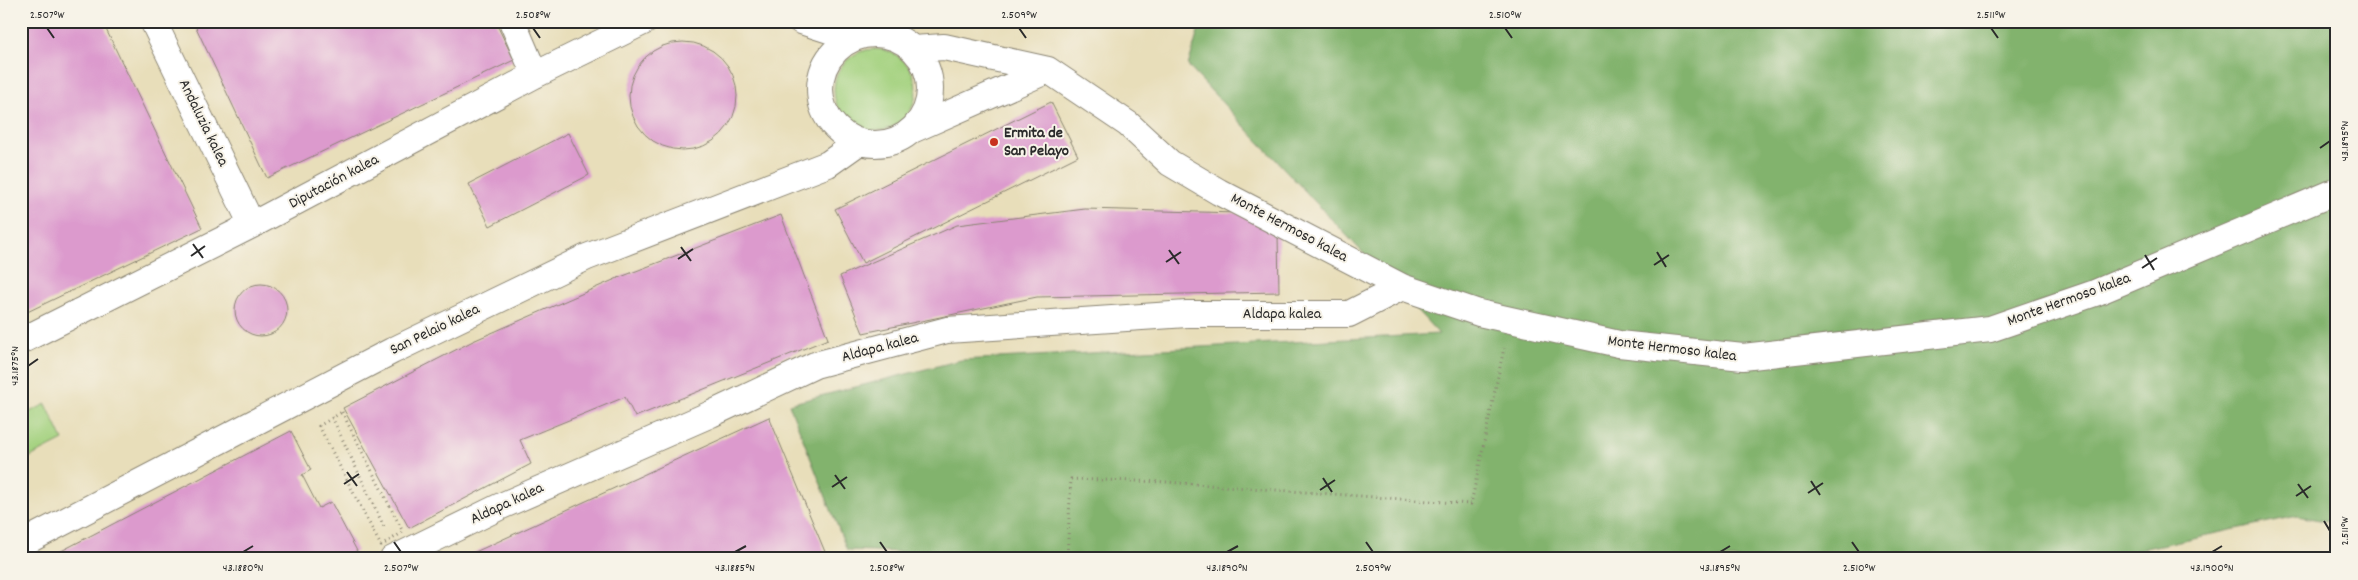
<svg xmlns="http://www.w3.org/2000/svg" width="2358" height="580" font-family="Dekko,sans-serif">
	<rect width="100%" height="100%" fill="#f7f3e8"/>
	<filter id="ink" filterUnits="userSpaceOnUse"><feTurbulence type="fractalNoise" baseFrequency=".02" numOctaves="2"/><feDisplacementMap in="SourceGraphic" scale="10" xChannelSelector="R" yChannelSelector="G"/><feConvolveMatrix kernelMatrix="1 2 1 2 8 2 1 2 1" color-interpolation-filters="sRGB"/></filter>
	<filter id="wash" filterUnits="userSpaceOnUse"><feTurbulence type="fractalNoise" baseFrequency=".0096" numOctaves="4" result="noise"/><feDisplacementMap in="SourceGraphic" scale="20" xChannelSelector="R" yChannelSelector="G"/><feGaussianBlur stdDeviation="1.12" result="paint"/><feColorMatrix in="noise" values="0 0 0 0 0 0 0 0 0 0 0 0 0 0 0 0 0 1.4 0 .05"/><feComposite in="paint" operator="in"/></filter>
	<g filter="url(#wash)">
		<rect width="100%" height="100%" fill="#e8deba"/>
		<path fill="#a3d17e" stroke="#677e54" d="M834 90a41 41 0 1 1 82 0a41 41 0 1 1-82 0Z
			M 46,404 L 63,440 L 28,458 L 21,446 L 21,416 Z"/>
		<path fill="#82b36d" stroke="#566f4c" d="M 1201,21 L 2337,21 L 2337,523 L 2297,516 L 2094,559 L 1087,559 L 847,550 L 789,404 L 961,360 L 1439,334 L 1188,66 Z"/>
		<g id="blocks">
			<path fill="#dc9acd" d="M 21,21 L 102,21 L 202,228 L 21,315 Z
				M 193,21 L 495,21 L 514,60 L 267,178 Z
				M629 96a54 54 0 1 1 108 0a54 54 0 1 1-108 0Z
				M 1051,102 L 1078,156 L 863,263 L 835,209 Z
				M 568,133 L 589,175 L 490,226 L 469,184 Z
				M 1085,209 L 1238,213 L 1278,234 L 1279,292 L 1037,297 L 863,333 L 840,276 L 957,225 Z
				M 781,215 L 828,339 L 635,417 L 625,397 L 520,440 L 531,464 L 409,528 L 343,408 L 473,341 L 618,278 Z
				M235 310a26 26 0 1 1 52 0a26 26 0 1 1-52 0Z
				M 769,417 L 828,559 L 460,559 Z
				M 291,431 L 311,470 L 302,475 L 319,508 L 331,502 L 357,551 L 343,559 L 46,559 Z"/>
		</g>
	</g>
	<g filter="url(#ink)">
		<use href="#blocks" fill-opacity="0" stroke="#8a8472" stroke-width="1"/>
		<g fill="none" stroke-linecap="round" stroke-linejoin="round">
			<g stroke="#8a8472" stroke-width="28">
				<path id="minor" d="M 153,21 L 252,225
					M 512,21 L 535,75
					M 801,21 L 838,33
					M820 89a55 55 0 1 1 110 0a55 55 0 1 1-110 0Z
					M 913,49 L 944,47 L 1048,70 L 1128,124 L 1170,163 L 1219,192 L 1402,287 L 1479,313 L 1619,344 L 1743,357 L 1990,329 L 2095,293 L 2337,191
					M 912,130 L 1048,70
					M 21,341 L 252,225 L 535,75 L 645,21
					M 21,544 L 392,351 L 587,257 L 828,164 L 859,142
					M 393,559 L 499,507 L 711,414 L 815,365 L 947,330 L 1187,314 L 1349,314 L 1402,287"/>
			</g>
			<path stroke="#8a8472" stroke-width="3" stroke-dasharray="1 4" stroke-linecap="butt" d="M 342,412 L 403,532 L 381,546 L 319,426 Z
				M 332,417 L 385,529
				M 1067,559 L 1071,479 L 1166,482 L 1471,504 L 1504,348"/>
			<use href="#minor" stroke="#fff" stroke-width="26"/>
		</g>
	</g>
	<path fill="none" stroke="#2b2b2b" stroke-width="2" d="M 47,28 L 54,38M 533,28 L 540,38M 1019,28 L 1026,38M 1505,28 L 1512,38M 1991,28 L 1998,38M 2320,148 L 2330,141M 193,244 L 203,258M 681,247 L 691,261M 1169,250 L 1179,264M 1657,252 L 1666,267M 2145,255 L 2154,270M 191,256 L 205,246M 678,259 L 693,249M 1166,262 L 1181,252M 1654,265 L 1669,255M 2142,268 L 2157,258M 28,366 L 38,359M 347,472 L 357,486M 835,475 L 845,489M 1323,478 L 1332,492M 1811,481 L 1820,495M 344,484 L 359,474M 2298,484 L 2308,498M 832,487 L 847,477M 1320,490 L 1335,480M 1808,493 L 1823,483M 2296,496 L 2311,486M 2324,521 L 2330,531M 394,542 L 401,552M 880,542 L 887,552M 1366,542 L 1373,552M 1852,542 L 1859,552M 243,552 L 253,546M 735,552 L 746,546M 1227,552 L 1238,546M 1720,552 L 1730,546M 2212,552 L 2222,546"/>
	<circle fill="#c8321e" stroke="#f7f3e8" stroke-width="2" cx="994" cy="142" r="5"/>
	<g text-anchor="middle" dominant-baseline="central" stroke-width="4" stroke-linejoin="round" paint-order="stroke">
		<g font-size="16" fill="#2b2b2b" stroke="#f7f3e8">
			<text transform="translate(203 123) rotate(64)">Andaluzia kalea</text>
			<text transform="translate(334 182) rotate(-28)">Diputación kalea</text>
			<text transform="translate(1289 228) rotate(28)">Monte Hermoso kalea</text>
			<text transform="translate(2069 300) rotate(-20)">Monte Hermoso kalea</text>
			<text x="1282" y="314">Aldapa kalea</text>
			<text transform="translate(435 330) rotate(-26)">San Pelaio kalea</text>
			<text transform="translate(880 348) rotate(-15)">Aldapa kalea</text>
			<text transform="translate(1672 349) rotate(7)">Monte Hermoso kalea</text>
			<text transform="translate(507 504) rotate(-25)">Aldapa kalea</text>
		</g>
		<g font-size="16" font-weight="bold" fill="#2b2b2b" stroke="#f7f3e8" text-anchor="start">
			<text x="1004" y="133">Ermita de<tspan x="1004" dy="18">San Pelayo</tspan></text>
		</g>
	</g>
	<rect width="2358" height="580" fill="none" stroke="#f7f3e8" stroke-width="55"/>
	<rect x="28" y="28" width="2302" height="524" fill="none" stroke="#2b2b2b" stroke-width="2"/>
	<g font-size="12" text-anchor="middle" fill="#2b2b2b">
		<text x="47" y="18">2.507°W</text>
		<text x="533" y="18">2.508°W</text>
		<text x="1019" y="18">2.509°W</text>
		<text x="1505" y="18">2.510°W</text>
		<text x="1991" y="18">2.511°W</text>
		<text transform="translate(2344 141) rotate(-90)" y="4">43.1895°N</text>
		<text transform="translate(14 366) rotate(-90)" y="4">43.1875°N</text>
		<text transform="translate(2344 531) rotate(-90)" y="4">2.511°W</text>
		<text x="243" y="571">43.1880°N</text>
		<text x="401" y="571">2.507°W</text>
		<text x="735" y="571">43.1885°N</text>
		<text x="887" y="571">2.508°W</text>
		<text x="1227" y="571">43.1890°N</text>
		<text x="1373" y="571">2.509°W</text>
		<text x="1720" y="571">43.1895°N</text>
		<text x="1859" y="571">2.510°W</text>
		<text x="2212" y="571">43.1900°N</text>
	</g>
</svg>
